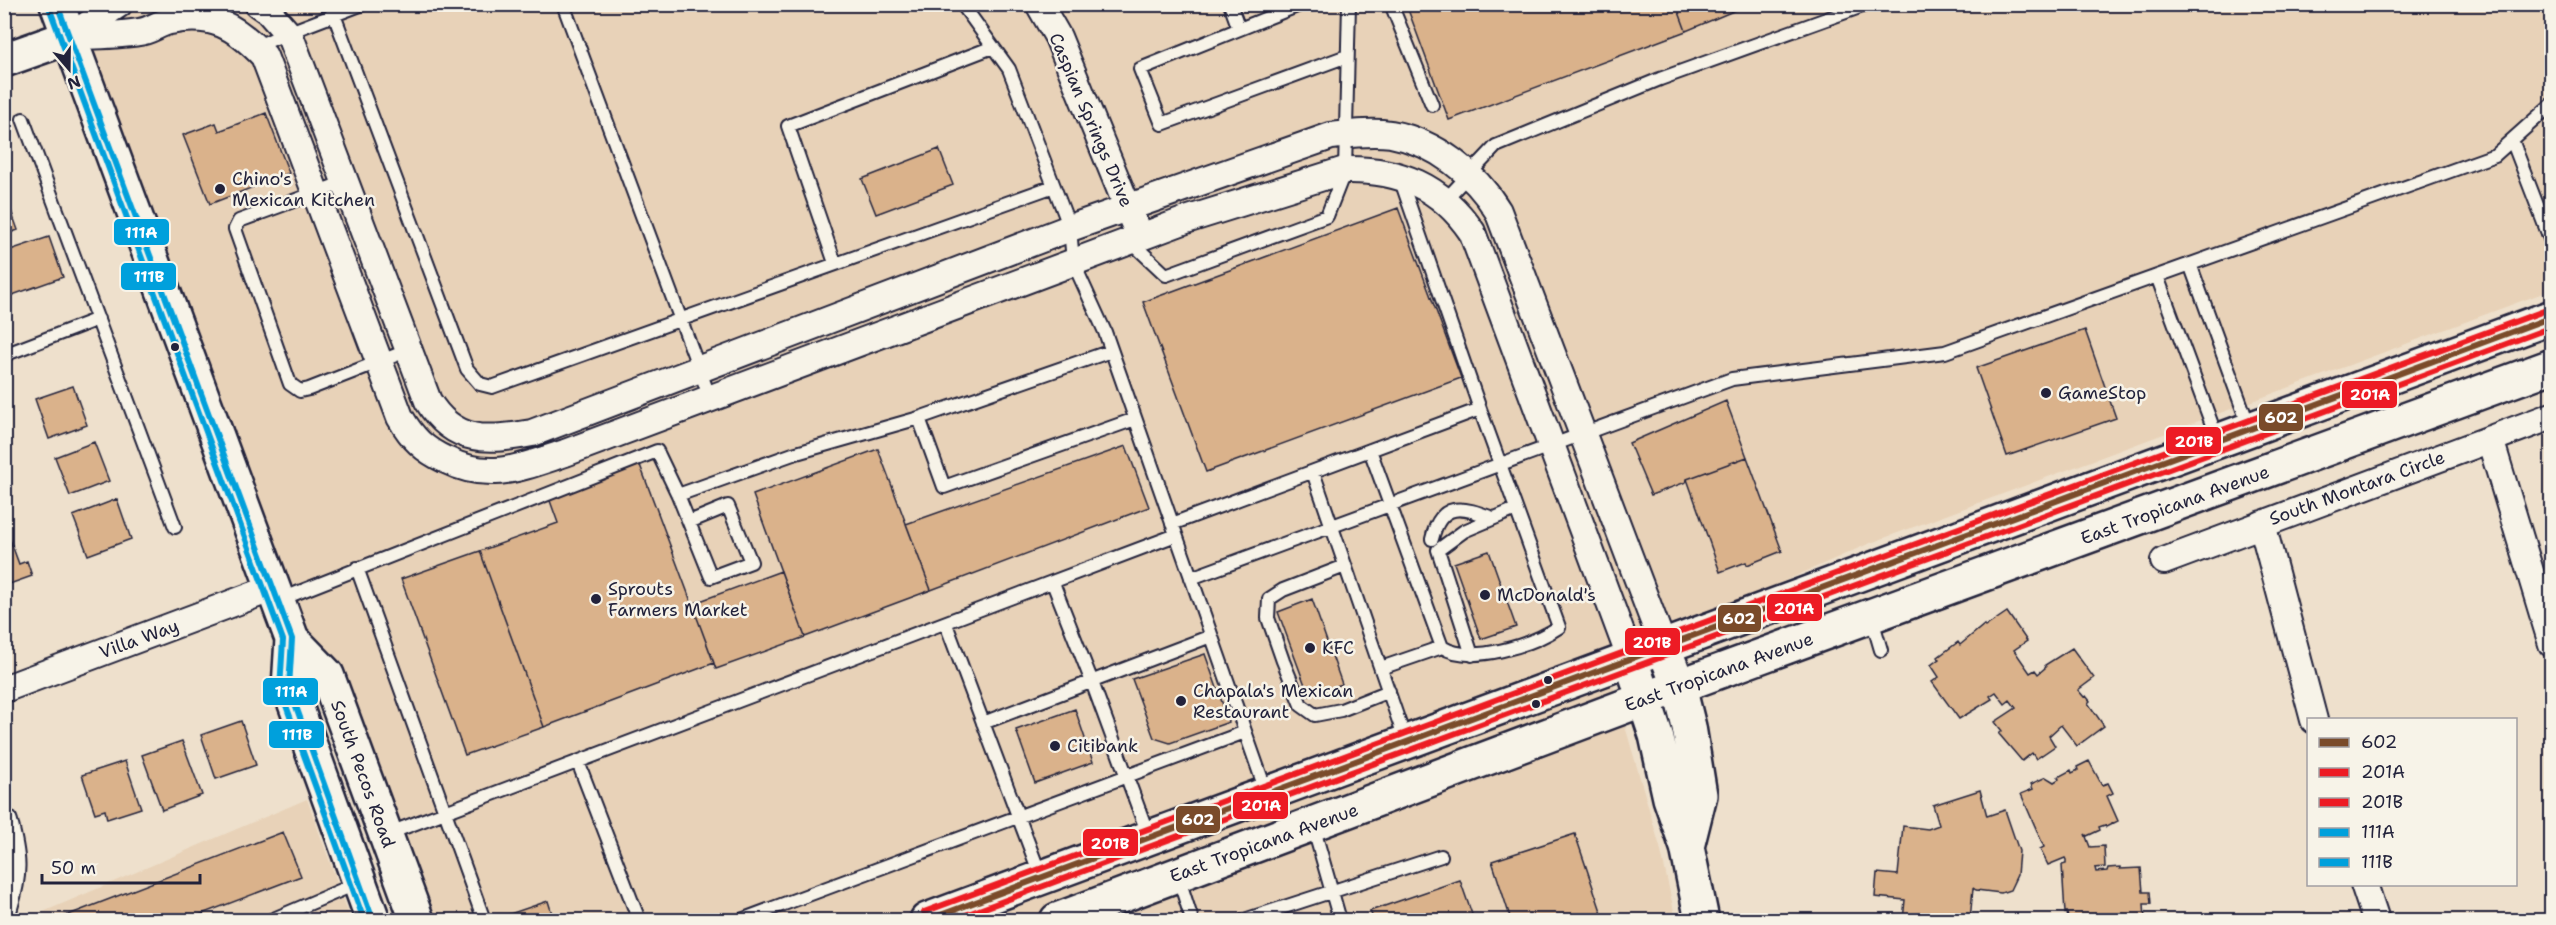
<svg xmlns="http://www.w3.org/2000/svg" width="2556" height="925" font-family="'Shantell Sans',sans-serif">
	<rect width="100%" height="100%" fill="#eee0cc"/>
	<filter id="ink" filterUnits="userSpaceOnUse"><feTurbulence type="fractalNoise" baseFrequency=".0167" numOctaves="2"/><feDisplacementMap in="SourceGraphic" scale="12" xChannelSelector="R" yChannelSelector="G"/><feConvolveMatrix kernelMatrix="1 2 1 2 8 2 1 2 1" color-interpolation-filters="sRGB"/></filter>
	<g filter="url(#ink)">
		<path fill="#e8d2b8" d="M 51,5 L 2551,5 L 2551,290 L 1868,544 L 1647,642 L 1605,657 L 1660,847 L 1676,920 L 417,920 L 386,835 L 292,639 Z
			M 307,799 L 351,920 L 38,920 L 36,915 Z"/>
		<path fill="#dab28b" stroke="#22223b" stroke-width="1.5" d="M 1406,4 L 1676,4 L 1686,31 L 1449,120 Z
			M 1676,4 L 1729,4 L 1731,12 L 1686,31 Z
			M 1729,4 L 1752,4 L 1731,12 Z
			M 266,113 L 289,173 L 210,204 L 183,135 L 216,123 L 219,131 Z
			M 939,149 L 953,185 L 876,214 L 862,179 Z
			M 4,191 L 18,230 L 4,235 Z
			M 1398,208 L 1461,378 L 1206,472 L 1143,302 Z
			M 49,237 L 63,277 L 4,298 L 4,252 Z
			M 2085,330 L 2116,418 L 2007,456 L 1976,368 Z
			M 73,386 L 87,425 L 49,439 L 35,399 Z
			M 1726,401 L 1747,457 L 1687,479 L 1686,482 L 1651,495 L 1629,443 Z
			M 94,442 L 109,481 L 70,496 L 55,457 Z
			M 1126,446 L 1149,507 L 931,590 L 906,524 Z
			M 878,449 L 931,590 L 805,637 L 753,495 Z
			M 1747,457 L 1782,551 L 1747,565 L 1746,562 L 1720,572 L 1687,479 Z
			M 640,465 L 714,663 L 544,727 L 480,551 L 558,523 L 549,498 Z
			M 117,499 L 131,539 L 88,555 L 73,516 Z
			M 9,537 L 19,564 L 27,561 L 32,576 L 4,586 L 4,539 Z
			M 480,551 L 544,727 L 465,755 L 401,579 Z
			M 1489,551 L 1516,627 L 1481,639 L 1454,563 Z
			M 781,571 L 805,637 L 716,669 L 692,604 Z
			M 1312,599 L 1342,684 L 1309,696 L 1278,612 Z
			M 2007,612 L 2027,641 L 2014,650 L 2030,673 L 2035,670 L 2038,674 L 2046,667 L 2045,665 L 2072,648 L 2094,678 L 2078,690 L 2084,697 L 2086,696 L 2090,701 L 2088,703 L 2104,726 L 2077,746 L 2061,725 L 2049,736 L 2055,746 L 2036,759 L 2032,753 L 2022,761 L 1999,734 L 2002,731 L 1995,722 L 2016,708 L 2010,700 L 2005,704 L 1996,692 L 1990,696 L 1992,699 L 1959,719 L 1932,682 L 1939,677 L 1931,665 L 1939,659 L 1938,657 L 1958,642 L 1960,645 L 1984,625 L 1985,627 Z
			M 1205,654 L 1229,722 L 1170,743 L 1154,738 L 1132,679 Z
			M 1075,709 L 1093,762 L 1035,783 L 1016,730 Z
			M 241,721 L 256,765 L 216,779 L 201,735 Z
			M 182,741 L 202,795 L 162,810 L 142,755 Z
			M 125,761 L 141,808 L 107,819 L 105,810 L 95,813 L 82,775 Z
			M 2089,761 L 2102,785 L 2108,783 L 2113,793 L 2107,796 L 2118,821 L 2106,827 L 2105,825 L 2099,827 L 2100,830 L 2087,836 L 2085,834 L 2090,847 L 2104,846 L 2105,867 L 2095,868 L 2096,872 L 2107,871 L 2108,868 L 2120,867 L 2120,869 L 2141,868 L 2143,892 L 2150,892 L 2151,904 L 2144,904 L 2145,920 L 2068,920 L 2067,912 L 2065,913 L 2062,865 L 2066,864 L 2066,860 L 2065,858 L 2048,865 L 2040,849 L 2044,847 L 2021,794 L 2033,789 L 2031,784 L 2046,777 L 2054,782 L 2059,779 L 2058,777 L 2071,770 L 2072,773 L 2078,770 L 2077,767 Z
			M 1980,790 L 1987,816 L 2005,810 L 2019,851 L 2017,875 L 2010,890 L 2001,893 L 1976,890 L 1973,888 L 1970,920 L 1903,920 L 1905,900 L 1875,897 L 1877,873 L 1898,875 L 1903,826 L 1928,829 L 1939,825 L 1933,805 Z
			M 283,832 L 301,876 L 186,920 L 58,919 Z
			M 1575,834 L 1604,920 L 1511,920 L 1492,861 Z
			M 1460,880 L 1474,920 L 1374,920 L 1370,911 Z
			M 548,901 L 554,920 L 502,920 L 501,917 Z"/>
		<g fill="none" stroke-linecap="round" stroke-linejoin="round">
			<g stroke="#22223b" stroke-width="16">
				<path id="lane" d="M 330,4 L 467,369 L 480,384 L 492,387 L 1054,186
					M 563,4 L 710,398
					M 962,4 L 1009,69 L 1070,228 L 1073,262 L 1105,332 L 1267,794
					M 1230,4 L 1239,29
					M 1302,4 L 1140,69 L 1162,124 L 1347,56
					M 1391,4 L 1432,105
					M 255,47 L 287,33 L 363,4
					M 23,119 L 175,527
					M 2512,140 L 2552,244
					M 345,182 L 239,221 L 235,229 L 290,384 L 300,391 L 309,389 L 409,350
					M 1445,200 L 1496,146 L 1660,79 L 1868,4
					M 1130,241 L 1166,275 L 1327,216 L 1345,170 L 1349,4
					M 835,263 L 788,126 L 993,47
					M 2190,264 L 2250,429
					M 2157,276 L 2218,441
					M 1111,351 L 919,418 L 944,487 L 1135,419
					M 4,355 L 98,319
					M 1370,450 L 1442,647 C 1471,665 1532,645 1559,627 L 1480,409 L 1400,178
					M 1313,472 L 1406,742
					M 689,522 L 728,506 L 751,562 L 711,577 L 678,495 L 793,454 L 919,418
					M 1172,524 L 1480,409
					M 1432,539 C 1441,500 1463,507 1493,518
					M 1345,566 L 1283,590 L 1269,599 L 1268,618 L 1283,661 L 1301,705 L 1315,715 L 1341,710 L 1389,691
					M 357,568 L 484,920
					M 1191,578 L 1732,379 L 1945,352 L 2495,155 L 2552,104
					M 1053,583 L 1092,682 L 1149,837
					M 279,600 L 657,451 L 678,495
					M 1871,616 L 1881,650
					M 946,624 L 1041,877
					M 1472,655 L 1438,550 L 1464,531 L 1516,509
					M 1381,668 L 1442,647
					M 983,723 L 1211,636
					M 578,762 L 639,920
					M 1313,826 L 1340,920
					M 387,834 L 1176,535
					M 1178,876 L 1192,920
					M 271,920 L 358,883
					M 741,920 L 1245,732
					M 1244,920 L 1441,856"/>
			</g>
			<g stroke="#22223b" stroke-width="30">
				<path id="street" d="M 258,4 L 268,11 L 290,36 L 428,401 C 454,444 488,441 532,433 L 1070,228 L 1331,136 C 1350,134 1371,131 1391,134 C 1435,142 1475,173 1498,211 L 1664,648
					M 1039,4 L 1058,37 L 1134,223
					M 72,35 L 119,4
					M 69,37 C 92,35 116,36 139,32 C 150,31 159,23 170,21 C 212,12 235,26 264,56 L 400,417 C 412,438 424,450 446,460 C 490,482 522,467 565,453 L 1186,220 L 1345,170 C 1399,169 1441,186 1472,232 L 1631,660
					M 2490,439 L 2552,644
					M 2262,524 L 2314,720
					M 2164,561 L 2552,416
					M 4,689 L 273,588
					M 4,822 C 13,857 15,872 4,907
					M 2364,884 L 2376,920"/>
			</g>
			<g stroke="#22223b" stroke-width="38">
				<path id="secondary" d="M 4,60 L 69,37
					M 1664,648 L 1679,687 L 1689,727 L 1700,795 L 1687,847
					M 1631,660 L 1656,735 L 1670,798 L 1687,847 L 1702,920"/>
			</g>
			<g stroke="#22223b" stroke-width="38">
				<path id="primary" d="M 57,4 L 292,639 L 289,687 L 373,920
					M 292,639 L 327,675 L 417,920
					M 927,920 L 2552,317
					M 1057,920 L 1644,699 L 2552,366"/>
			</g>
			<use href="#lane" stroke="#f7f3e8" stroke-width="12"/>
			<use href="#street" stroke="#f7f3e8" stroke-width="26"/>
			<use href="#secondary" stroke="#f7f3e8" stroke-width="33"/>
			<use href="#primary" stroke="#f7f3e8" stroke-width="33"/>
			<g stroke="#f7f3e8" stroke-width="10">
				<path id="bus-1" d="M 927,920 L 2552,317"/>
			</g>
			<g stroke="#f7f3e8" stroke-width="10">
				<path id="bus-2" d="M 952,920 L 2552,327"/>
			</g>
			<g stroke="#f7f3e8" stroke-width="10">
				<path id="bus-3" d="M 924,912 L 2549,309"/>
			</g>
			<g stroke="#f7f3e8" stroke-width="10">
				<path id="bus-4" d="M 57,4 L 292,639 L 289,687 L 373,920"/>
			</g>
			<g stroke="#f7f3e8" stroke-width="10">
				<path id="bus-5" d="M 49,7 L 283,640 L 280,689 L 364,920"/>
			</g>
			<use href="#bus-1" stroke="#7a4b2a" stroke-width="6"/>
			<use href="#bus-2" stroke="#ed1b24" stroke-width="6"/>
			<use href="#bus-3" stroke="#ed1b24" stroke-width="6"/>
			<use href="#bus-4" stroke="#00a0dc" stroke-width="6"/>
			<use href="#bus-5" stroke="#00a0dc" stroke-width="6"/>
		</g>
	</g>
	<g fill="#22223b" stroke="#f7f3e8" stroke-width="2">
		<circle cx="220" cy="189" r="6"/>
		<circle cx="175" cy="347" r="5"/>
		<circle cx="2046" cy="393" r="6"/>
		<circle cx="1485" cy="595" r="6"/>
		<circle cx="596" cy="599" r="6"/>
		<circle cx="1310" cy="648" r="6"/>
		<circle cx="1548" cy="680" r="5"/>
		<circle cx="1181" cy="701" r="6"/>
		<circle cx="1536" cy="704" r="5"/>
		<circle cx="1055" cy="746" r="6"/>
	</g>
	<g text-anchor="middle" dominant-baseline="central" stroke-width="5" stroke-linejoin="round" paint-order="stroke">
		<g font-size="18" fill="#22223b" stroke="#f7f3e8">
			<text transform="translate(1091 120) rotate(67)">Caspian Springs Drive</text>
			<text transform="translate(2357 488) rotate(-20)">South Montara Circle</text>
			<text transform="translate(2175 505) rotate(-20)">East Tropicana Avenue</text>
			<text transform="translate(139 639) rotate(-20)">Villa Way</text>
			<text transform="translate(1719 672) rotate(-20)">East Tropicana Avenue</text>
			<text transform="translate(363 774) rotate(70)">South Pecos Road</text>
			<text transform="translate(1264 843) rotate(-20)">East Tropicana Avenue</text>
		</g>
		<g font-size="18" fill="#22223b" stroke="#f7f3e8" text-anchor="start">
			<text x="232" y="179">Chino's<tspan x="232" dy="21">Mexican Kitchen</tspan></text>
			<text x="2058" y="393">GameStop</text>
			<text x="608" y="589">Sprouts<tspan x="608" dy="21">Farmers Market</tspan></text>
			<text x="1497" y="595">McDonald's</text>
			<text x="1322" y="648">KFC</text>
			<text x="1193" y="691">Chapala's Mexican<tspan x="1193" dy="21">Restaurant</tspan></text>
			<text x="1067" y="746">Citibank</text>
		</g>
	</g>
	<g stroke="#f7f3e8" stroke-width="2">
		<rect x="113" y="218" width="57" height="28" rx="6" fill="#00a0dc"/>
		<rect x="120" y="262" width="57" height="29" rx="6" fill="#00a0dc"/>
		<rect x="2341" y="380" width="57" height="29" rx="6" fill="#ed1b24"/>
		<rect x="2258" y="403" width="46" height="29" rx="6" fill="#7a4b2a"/>
		<rect x="2165" y="426" width="57" height="29" rx="6" fill="#ed1b24"/>
		<rect x="1766" y="593" width="57" height="29" rx="6" fill="#ed1b24"/>
		<rect x="1717" y="604" width="45" height="29" rx="6" fill="#7a4b2a"/>
		<rect x="1624" y="627" width="57" height="29" rx="6" fill="#ed1b24"/>
		<rect x="262" y="677" width="57" height="29" rx="6" fill="#00a0dc"/>
		<rect x="268" y="720" width="57" height="29" rx="6" fill="#00a0dc"/>
		<rect x="1232" y="791" width="57" height="29" rx="6" fill="#ed1b24"/>
		<rect x="1175" y="805" width="46" height="29" rx="6" fill="#7a4b2a"/>
		<rect x="1082" y="828" width="57" height="29" rx="6" fill="#ed1b24"/>
	</g>
	<g font-size="16" text-anchor="middle" font-weight="bold" fill="#fff">
		<text x="141" y="238">111A</text>
		<text x="149" y="282">111B</text>
		<text x="2370" y="400">201A</text>
		<text x="2281" y="423">602</text>
		<text x="2194" y="447">201B</text>
		<text x="1794" y="614">201A</text>
		<text x="1739" y="624">602</text>
		<text x="1652" y="648">201B</text>
		<text x="291" y="697">111A</text>
		<text x="297" y="740">111B</text>
		<text x="1261" y="811">201A</text>
		<text x="1198" y="825">602</text>
		<text x="1110" y="849">201B</text>
	</g>
	<rect width="2556" height="925" fill="none" stroke="#f7f3e8" stroke-width="24"/>
	<rect x="12" y="12" width="2532" height="901" fill="none" stroke="#22223b" stroke-width="2" filter="url(#ink)"/>
	<rect x="2307" y="718" width="210" height="168" fill="#f7f3e8" stroke="#a29fa3" stroke-width="1.5"/>
	<rect x="2319" y="738" width="30" height="9" fill="#7a4b2a" stroke="#a29fa3" stroke-width="1.5"/>
	<text x="2361" y="748" font-size="18" fill="#22223b">602</text>
	<rect x="2319" y="768" width="30" height="9" fill="#ed1b24" stroke="#a29fa3" stroke-width="1.5"/>
	<text x="2361" y="778" font-size="18" fill="#22223b">201A</text>
	<rect x="2319" y="798" width="30" height="9" fill="#ed1b24" stroke="#a29fa3" stroke-width="1.5"/>
	<text x="2361" y="808" font-size="18" fill="#22223b">201B</text>
	<rect x="2319" y="828" width="30" height="9" fill="#00a0dc" stroke="#a29fa3" stroke-width="1.5"/>
	<text x="2361" y="838" font-size="18" fill="#22223b">111A</text>
	<rect x="2319" y="858" width="30" height="9" fill="#00a0dc" stroke="#a29fa3" stroke-width="1.5"/>
	<text x="2361" y="868" font-size="18" fill="#22223b">111B</text>
	<g transform="translate(69 69) rotate(160)" stroke="#f7f3e8" stroke-width="4.5" paint-order="stroke">
	<path d="M0-4.5L10 22L0 15L-10 22Z" fill="#22223b"/>
	<text y="-9" font-size="16" font-weight="bold" text-anchor="middle" fill="#22223b">N</text>
	</g>
	<path d="M42 874v9h158v-9" fill="none" stroke="#22223b" stroke-width="3"/>
	<text x="51" y="874" font-size="18" fill="#22223b" stroke="#f7f3e8" stroke-width="4.5" paint-order="stroke">50 m</text>
</svg>
